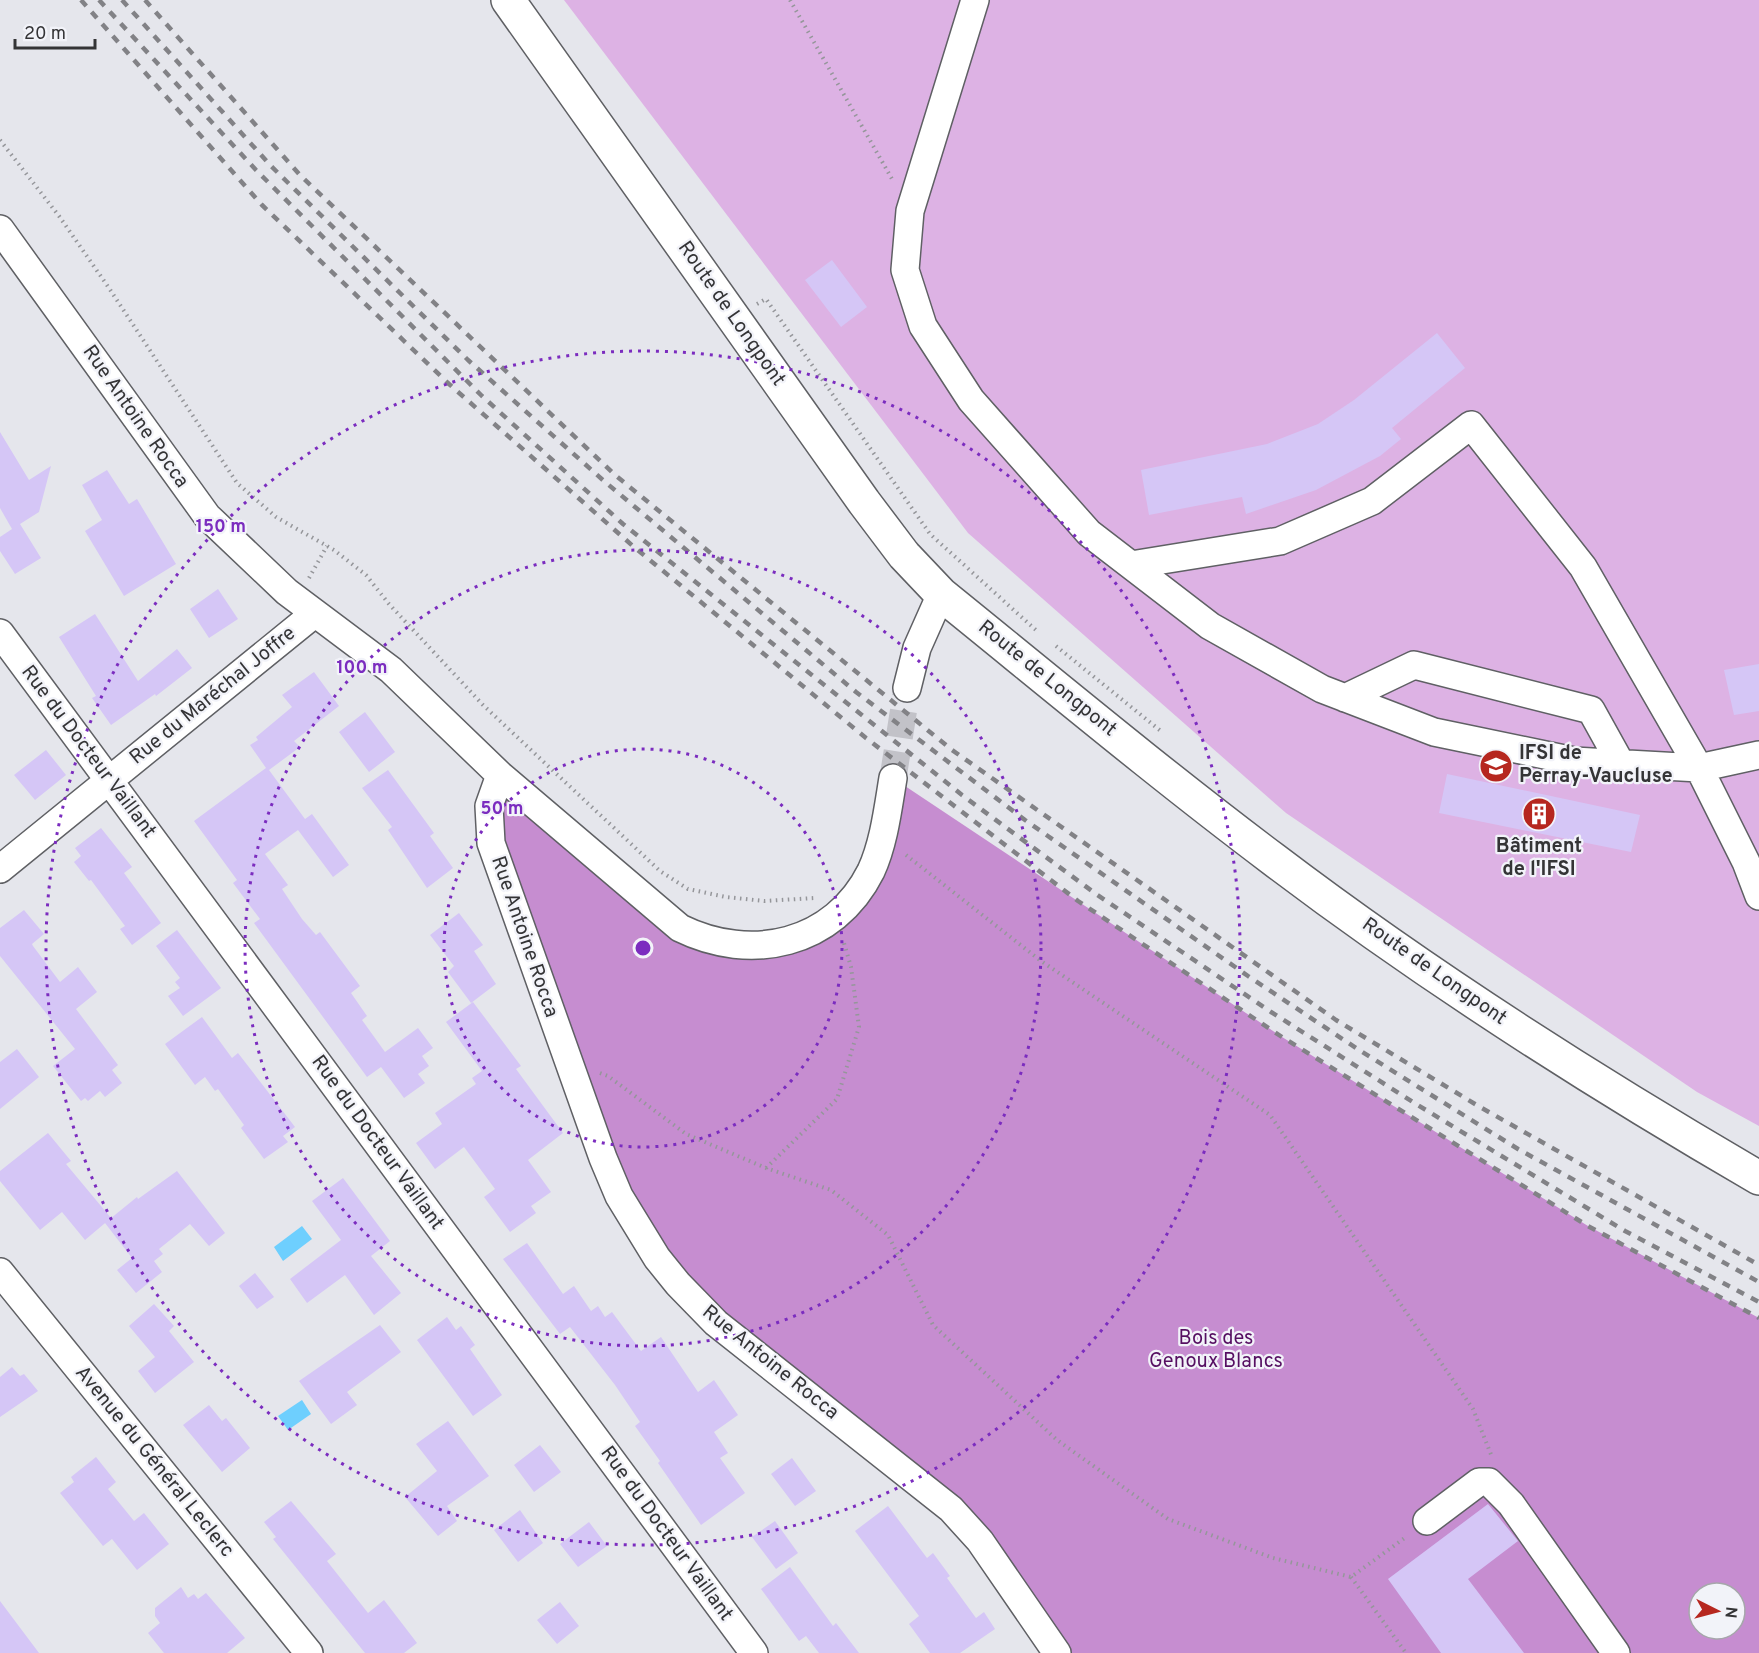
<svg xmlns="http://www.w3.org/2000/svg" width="1759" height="1653" font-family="Overpass,sans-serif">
	<rect width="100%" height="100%" fill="#e5e6ec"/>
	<path fill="#ddb2e4" d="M 564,0 L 1759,0 L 1759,1126 L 1697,1092 L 1286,813 L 968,533 Z"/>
	<path fill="#c68dd0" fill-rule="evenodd" d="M 500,775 L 657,911 L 749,946 L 848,905 L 893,778 L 1282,1037 L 1588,1226 L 1759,1318 L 1759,1653 L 1057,1653 L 980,1541 L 657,1258 L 491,843 ZM 1699,1593 L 1735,1593 L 1735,1629 L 1699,1629 Z"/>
	<path fill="#6ecffe" d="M 302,1226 L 312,1239 L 283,1261 L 274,1247 Z
		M 302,1400 L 311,1414 L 288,1430 L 278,1416 Z"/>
	<path fill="#d5c6f6" d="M 832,260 L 867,307 L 841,327 L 805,280 Z
		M 1437,333 L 1465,368 L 1392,428 L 1401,439 L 1380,456 L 1316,490 L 1246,514 L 1242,497 L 1149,515 L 1141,470 L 1267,444 L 1318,424 L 1354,400 Z
		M 0,432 L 29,480 L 51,466 L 39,512 L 20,524 L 41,558 L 15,574 L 0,551 L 0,537 L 12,529 L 0,508 Z
		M 107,470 L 129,504 L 137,499 L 176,564 L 124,596 L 85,531 L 102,520 L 82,485 Z
		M 218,589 L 238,619 L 209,638 L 190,609 Z
		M 95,614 L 138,681 L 177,649 L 192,668 L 156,696 L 155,694 L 111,725 L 92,698 L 96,696 L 59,637 Z
		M 1759,664 L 1759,711 L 1734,715 L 1724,670 Z
		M 314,672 L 339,706 L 294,741 L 300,747 L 269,770 L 305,819 L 312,814 L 349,865 L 333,877 L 298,830 L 265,854 L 288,885 L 282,889 L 302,919 L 316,935 L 320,932 L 360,986 L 351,993 L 367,1016 L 362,1020 L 385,1052 L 418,1028 L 433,1048 L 422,1056 L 429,1066 L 418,1074 L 425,1083 L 404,1098 L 381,1067 L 367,1077 L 254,923 L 260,919 L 233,883 L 237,880 L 194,821 L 266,768 L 250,745 L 258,740 L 256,737 L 292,707 L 282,695 Z
		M 365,712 L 395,752 L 369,772 L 339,732 Z
		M 46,750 L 66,775 L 35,800 L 14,775 Z
		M 388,770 L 434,833 L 430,836 L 453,868 L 427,888 L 388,830 L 392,827 L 362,788 Z
		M 1447,774 L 1640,815 L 1631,852 L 1439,813 Z
		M 101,828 L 132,867 L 124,873 L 161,923 L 132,945 L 120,929 L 125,926 L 91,880 L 89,881 L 74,862 L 81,856 L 75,848 Z
		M 24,910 L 44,934 L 32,944 L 33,946 L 60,982 L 78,967 L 97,992 L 76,1009 L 118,1065 L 112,1070 L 122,1083 L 105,1097 L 100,1091 L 88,1101 L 85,1098 L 81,1101 L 53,1066 L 75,1049 L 0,956 L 0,928 Z
		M 459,913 L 483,945 L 474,951 L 496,984 L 471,1003 L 448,972 L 454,966 L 430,935 Z
		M 177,930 L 221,988 L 183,1016 L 168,996 L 180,988 L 175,982 L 180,978 L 156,946 Z
		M 473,1002 L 521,1066 L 516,1069 L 563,1133 L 528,1160 L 551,1192 L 531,1206 L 536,1213 L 510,1232 L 484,1197 L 495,1189 L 464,1147 L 435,1169 L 416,1143 L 442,1124 L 435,1113 L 476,1084 L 472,1078 L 482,1071 L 446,1022 Z
		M 202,1017 L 232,1058 L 238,1053 L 295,1127 L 283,1136 L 288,1142 L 264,1159 L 241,1128 L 244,1125 L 218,1089 L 215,1091 L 205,1077 L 195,1085 L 165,1044 Z
		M 17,1049 L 39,1077 L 0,1109 L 0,1062 Z
		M 48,1133 L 71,1161 L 66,1164 L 111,1218 L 85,1240 L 62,1212 L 40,1230 L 0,1181 L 0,1171 Z
		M 177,1171 L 225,1233 L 209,1246 L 190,1224 L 159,1249 L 163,1254 L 154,1261 L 162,1272 L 136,1293 L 117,1270 L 132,1258 L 105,1223 L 137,1197 L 138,1199 Z
		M 343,1178 L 390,1241 L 371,1256 L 401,1293 L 374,1315 L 345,1275 L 307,1303 L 290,1279 L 341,1240 L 312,1201 Z
		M 527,1243 L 563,1294 L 574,1286 L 591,1311 L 598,1306 L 605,1317 L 612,1312 L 641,1351 L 661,1337 L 698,1392 L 714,1380 L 738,1415 L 714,1432 L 728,1453 L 720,1458 L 745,1493 L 701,1525 L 658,1463 L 660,1461 L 635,1426 L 640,1422 L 615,1385 L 570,1327 L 560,1334 L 503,1259 Z
		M 255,1273 L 274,1297 L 257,1309 L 239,1286 Z
		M 154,1304 L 174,1326 L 169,1331 L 194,1362 L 155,1393 L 138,1371 L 155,1357 L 129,1326 Z
		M 447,1317 L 456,1330 L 461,1326 L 475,1345 L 470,1349 L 502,1395 L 473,1416 L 417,1340 Z
		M 380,1325 L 401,1352 L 347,1392 L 357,1405 L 331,1424 L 299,1381 Z
		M 12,1367 L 20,1376 L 24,1374 L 38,1391 L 0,1417 L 0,1377 Z
		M 209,1405 L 222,1421 L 226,1418 L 250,1448 L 222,1472 L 183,1425 Z
		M 448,1421 L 489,1476 L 447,1506 L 457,1521 L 438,1536 L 405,1497 L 437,1471 L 416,1444 Z
		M 540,1445 L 561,1472 L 534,1492 L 514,1465 Z
		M 96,1457 L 116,1482 L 108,1489 L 134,1521 L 144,1513 L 169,1544 L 137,1570 L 112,1539 L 103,1546 L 60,1493 L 74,1482 L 71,1477 Z
		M 792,1458 L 816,1491 L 795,1506 L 771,1474 Z
		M 291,1501 L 336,1554 L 327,1561 L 368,1613 L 384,1600 L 417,1643 L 404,1653 L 365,1653 L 273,1539 L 276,1537 L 264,1522 Z
		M 1488,1504 L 1518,1541 L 1468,1579 L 1524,1653 L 1441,1653 L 1388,1579 Z
		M 888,1506 L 927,1558 L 933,1553 L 950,1576 L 947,1578 L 976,1618 L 984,1612 L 995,1629 L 960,1653 L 930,1653 L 909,1624 L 919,1616 L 855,1531 Z
		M 520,1510 L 543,1543 L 518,1562 L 494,1530 Z
		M 775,1521 L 798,1553 L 776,1569 L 752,1537 Z
		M 589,1522 L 607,1546 L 578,1567 L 560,1544 Z
		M 790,1567 L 833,1626 L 836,1623 L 859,1653 L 819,1653 L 806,1636 L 799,1641 L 761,1589 Z
		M 181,1587 L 188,1598 L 194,1594 L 198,1599 L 206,1593 L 245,1638 L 227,1653 L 164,1653 L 148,1633 L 160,1623 L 155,1616 L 155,1608 Z
		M 0,1601 L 39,1653 L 0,1653 Z
		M 560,1602 L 579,1626 L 557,1644 L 537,1620 Z"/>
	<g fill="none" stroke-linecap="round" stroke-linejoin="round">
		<path stroke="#c2c2c8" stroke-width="27" stroke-dasharray="27 14" stroke-linecap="butt" d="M 893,778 L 907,688"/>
		<g stroke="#5f6064" stroke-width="30">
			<path id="minor" d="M 975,0 L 910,211 L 905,270 L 923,326 L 971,400 L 1089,533 L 1210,626 L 1322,689 L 1434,732 L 1574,761 L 1699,768 L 1759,755
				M 0,229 L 207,516 L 287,592 L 391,670 L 500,775 L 680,928 C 751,963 834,945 871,871 C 884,843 888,808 893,778
				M 1131,565 L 1280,541 L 1372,501 L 1471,425 L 1583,567 L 1699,768 L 1746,862 L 1759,896
				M 0,633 L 754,1653
				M 907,688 L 917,648 L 941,594
				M 1345,698 L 1414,665 L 1591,710 L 1621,764
				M 500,775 L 489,806 L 491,843 L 603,1158 L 619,1196 L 657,1258 L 678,1284 L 716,1323 L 951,1509 L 980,1541 L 1057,1653
				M 0,869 L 314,614
				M 0,1272 L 309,1653
				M 1427,1521 L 1479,1482 L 1489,1482 L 1511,1504 L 1616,1653"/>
		</g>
		<g stroke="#5f6064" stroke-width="36">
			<path id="major" d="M 508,0 L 864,502 L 904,555 L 941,594 C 1051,683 1160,774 1273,859 C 1427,976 1592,1081 1759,1178"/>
		</g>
		<path stroke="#95969a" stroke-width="4" stroke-dasharray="1.5 4.5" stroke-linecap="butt" d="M 790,0 L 892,179
			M 0,140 L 59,216 L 109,288 L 237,483 L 276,517 L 334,550 L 366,575 L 389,604 L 483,705 L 660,871 L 688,889 L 726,897 L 764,901 L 815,898
			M 757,304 L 766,299 L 930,534 L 1038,632
			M 309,578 L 327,546
			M 1056,646 L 1162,732
			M 906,855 L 1041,961 L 1270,1115 L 1473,1409 L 1492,1457
			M 600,1073 L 608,1076 L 686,1134 L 766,1168 L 831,1190 L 888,1235 L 933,1325 L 1057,1440 L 1168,1519 L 1273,1558 L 1351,1577 L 1406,1537
			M 766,1168 L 837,1099 L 859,1027 L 851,967 L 844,943
			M 1351,1577 L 1406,1653"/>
		<use href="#minor" stroke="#fff" stroke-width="27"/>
		<use href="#major" stroke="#fff" stroke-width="33"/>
		<path stroke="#828286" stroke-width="4.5" stroke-dasharray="8 8" stroke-linecap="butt" d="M 81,0 L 262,205 L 449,384 L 634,547 L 866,738 L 1078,901 L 1282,1037 L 1588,1226 L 1759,1318
			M 99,0 L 256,170 L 482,396 L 623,524 L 962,795 L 1096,894 L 1271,1012 L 1416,1104 L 1625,1231 L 1759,1302
			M 122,0 L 271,166 L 468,360 L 604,481 L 856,692 L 1025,820 L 1248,976 L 1359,1050 L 1518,1149 L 1759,1282
			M 145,0 L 300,175 L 615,475 L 952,750 L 1336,1020 L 1480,1107 L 1759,1265"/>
	</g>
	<g fill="none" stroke="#7b2cbf" stroke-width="3" stroke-dasharray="3 6">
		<circle cx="643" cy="948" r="199"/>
		<circle cx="643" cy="948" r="398"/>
		<circle cx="643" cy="948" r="597"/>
	</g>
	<defs>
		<g id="university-disc" transform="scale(1.725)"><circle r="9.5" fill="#b6271f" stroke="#f2f3f9"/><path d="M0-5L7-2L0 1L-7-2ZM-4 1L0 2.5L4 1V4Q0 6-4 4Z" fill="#fff"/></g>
		<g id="building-disc" transform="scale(1.725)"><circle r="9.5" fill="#b6271f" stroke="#f2f3f9"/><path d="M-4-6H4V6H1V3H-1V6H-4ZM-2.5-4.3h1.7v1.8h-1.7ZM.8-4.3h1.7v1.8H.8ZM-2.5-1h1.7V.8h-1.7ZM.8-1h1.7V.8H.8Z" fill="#fff"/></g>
	</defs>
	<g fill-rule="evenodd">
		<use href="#university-disc" x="1496" y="766"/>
		<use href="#building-disc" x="1539" y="814"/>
	</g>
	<g text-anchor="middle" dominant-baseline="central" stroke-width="4.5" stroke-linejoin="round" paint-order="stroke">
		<g font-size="20" fill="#343436" stroke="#f2f3f9">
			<text transform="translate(731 314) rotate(55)">Route de Longpont</text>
			<text transform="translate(135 417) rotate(55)">Rue Antoine Rocca</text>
			<text transform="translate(1047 679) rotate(39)">Route de Longpont</text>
			<text transform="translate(213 696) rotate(-39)">Rue du Maréchal Joffre</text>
			<text transform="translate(88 752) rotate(53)">Rue du Docteur Vaillant</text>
			<text transform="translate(524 937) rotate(71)">Rue Antoine Rocca</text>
			<text transform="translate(1434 972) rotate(35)">Route de Longpont</text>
			<text transform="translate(377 1143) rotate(54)">Rue du Docteur Vaillant</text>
			<text transform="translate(770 1363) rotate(39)">Rue Antoine Rocca</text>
			<text transform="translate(154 1462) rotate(51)">Avenue du Général Leclerc</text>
			<text transform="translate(666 1534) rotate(54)">Rue du Docteur Vaillant</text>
		</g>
		<g font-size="20" font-weight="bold" fill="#343436" stroke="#f2f3f9" text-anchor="start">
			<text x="1519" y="754">IFSI de<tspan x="1519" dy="23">Perray-Vaucluse</tspan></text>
			<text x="1539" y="847" text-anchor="middle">Bâtiment<tspan x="1539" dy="23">de l'IFSI</tspan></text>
		</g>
		<g font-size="20" fill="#560f62" stroke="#f2f3f9">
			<text x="1216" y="1339">Bois des<tspan x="1216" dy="23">Genoux Blancs</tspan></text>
		</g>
	</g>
	<circle cx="643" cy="948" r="9" fill="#7b2cbf" stroke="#f2f3f9" stroke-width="3"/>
	<g font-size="18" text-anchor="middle" font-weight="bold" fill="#7b2cbf" stroke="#f2f3f9" stroke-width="4.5" stroke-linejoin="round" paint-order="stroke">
		<text x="221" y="532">150 m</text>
		<text x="362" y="673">100 m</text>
		<text x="502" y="814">50 m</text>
	</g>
	<g transform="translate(1717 1611) rotate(96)"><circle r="28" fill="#f2f3f9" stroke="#a6a7ab" stroke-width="1.5"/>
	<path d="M0-4.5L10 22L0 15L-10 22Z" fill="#b6271f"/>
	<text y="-9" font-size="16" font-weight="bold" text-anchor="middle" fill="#343436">N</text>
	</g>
	<path d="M15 39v9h80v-9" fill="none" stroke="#343436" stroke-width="3"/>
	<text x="24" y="39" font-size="18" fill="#343436" stroke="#f2f3f9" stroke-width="4.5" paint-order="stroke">20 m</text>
</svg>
